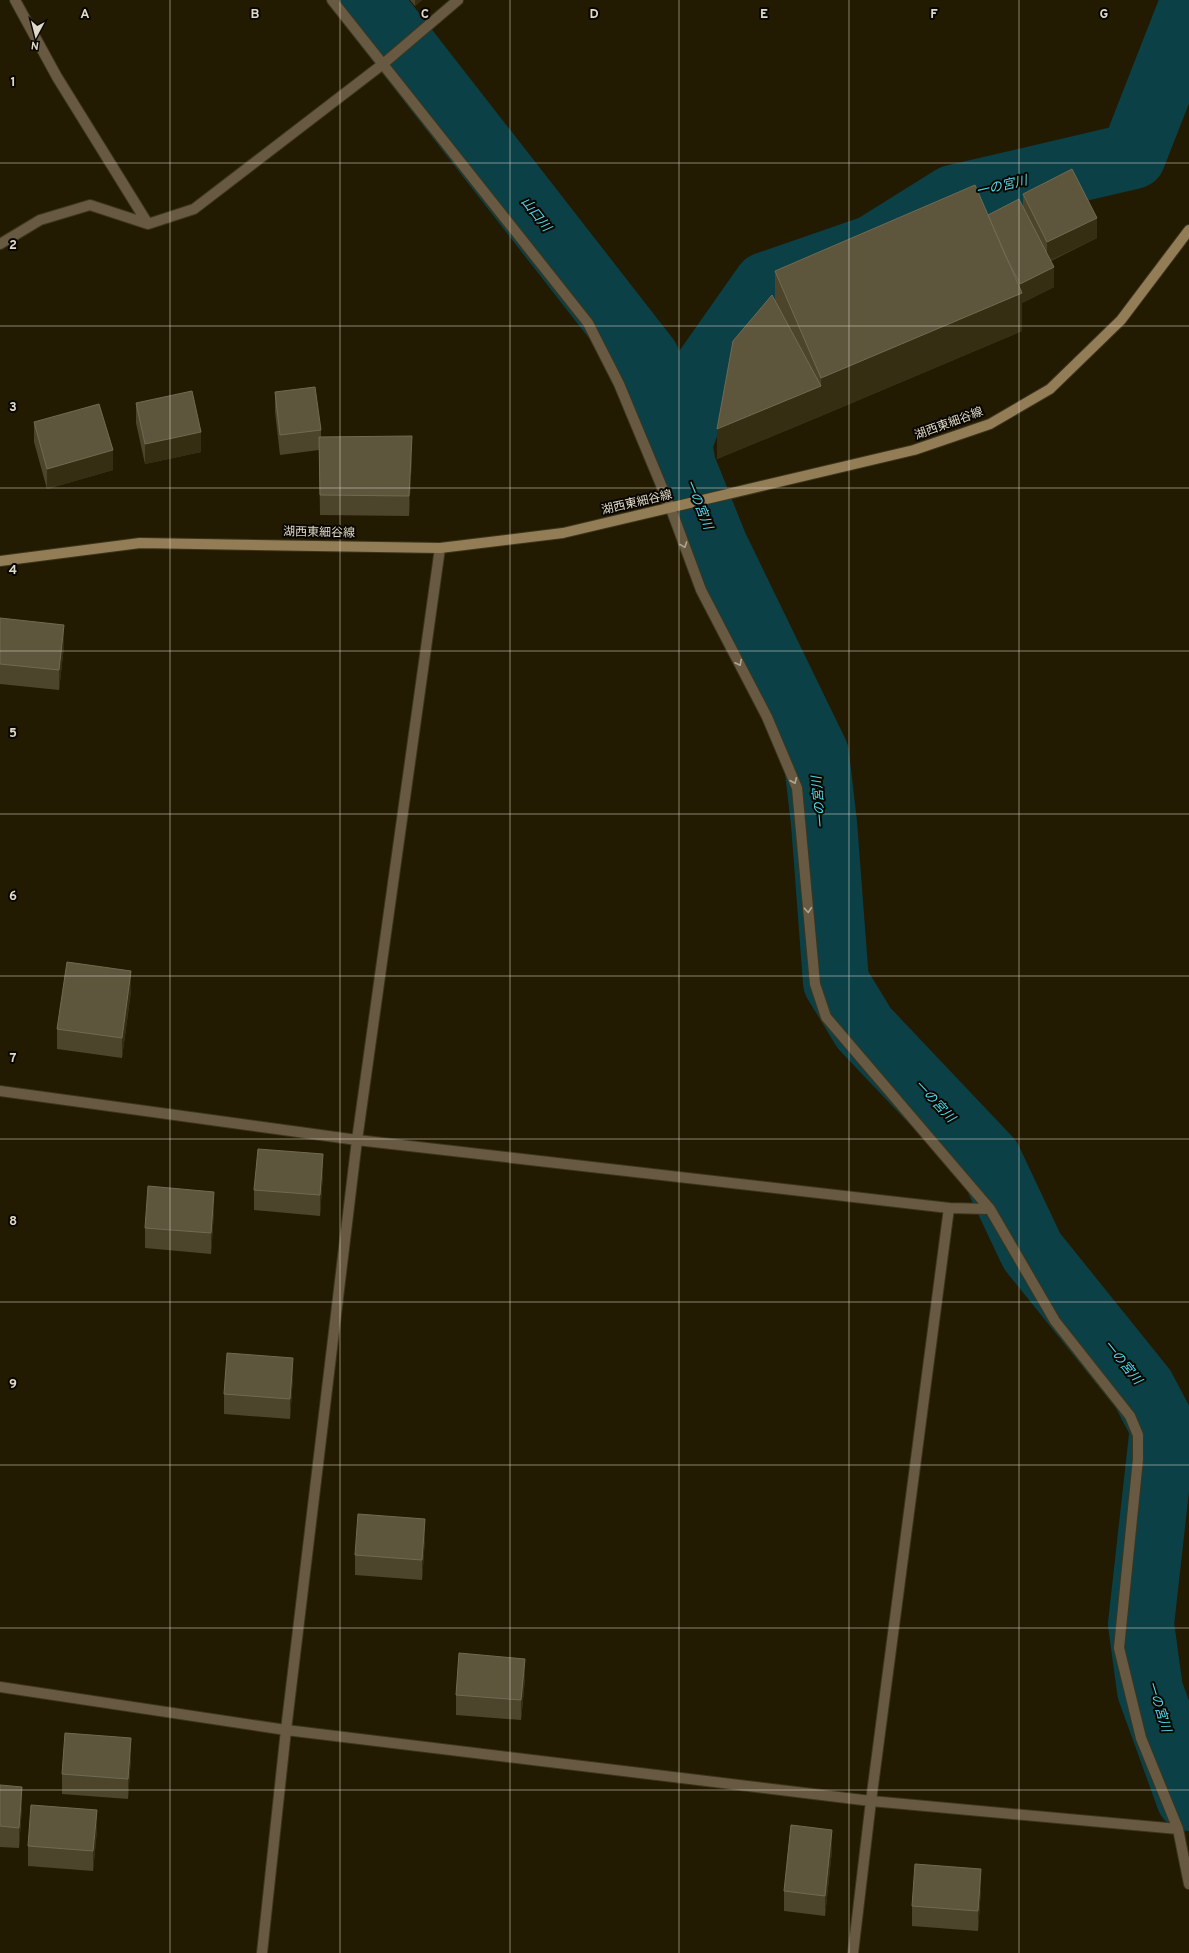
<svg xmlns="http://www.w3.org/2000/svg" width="1189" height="1953" font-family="Overpass,'Noto Sans JP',sans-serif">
	<rect width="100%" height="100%" fill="#231b01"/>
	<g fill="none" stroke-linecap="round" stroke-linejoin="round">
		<path stroke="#0b4047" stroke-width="66" d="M 367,0 L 647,359 L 679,444 L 683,466 L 715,546 L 816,754 L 824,823 L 836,982 L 864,1028 L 989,1160 L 1032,1251 L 1143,1389 L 1163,1427 L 1141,1624 L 1150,1690 L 1189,1798
			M 679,444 L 707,369 L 766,285 L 873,248 L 953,198 L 1133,156 L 1189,13"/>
		<g stroke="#3d361d" stroke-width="12">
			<path id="street" d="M 15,0 L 57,77 L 148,224
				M 332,0 L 588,323 L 619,384 L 671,509 L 701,590 L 767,717 L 797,788 L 815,984 L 826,1017 L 990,1209 L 1055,1321 L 1130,1416 L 1138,1435 L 1138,1459 L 1119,1648 L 1141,1738 L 1178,1829 L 1189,1884
				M 0,244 L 40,220 L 90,205 L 148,224 L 194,209 L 383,64 L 458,0
				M 0,1091 L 357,1140 L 949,1208 L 990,1209
				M 0,1687 L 286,1730 L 871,1801 L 1178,1829
				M 262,1953 L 286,1730 L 357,1140 L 440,548
				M 853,1953 L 871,1801 L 949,1208"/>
		</g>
		<g stroke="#3d361d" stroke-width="12">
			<path id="secondary" d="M 0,561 L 140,543 L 440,548 L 563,533 L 914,450 L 990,424 L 1050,389 L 1121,320 L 1189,230"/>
		</g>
		<use href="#street" stroke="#685a42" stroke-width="10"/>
		<use href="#secondary" stroke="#937d56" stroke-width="10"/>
	</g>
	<path fill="#4d452b" d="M 410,0 L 422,0 L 415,6 Z
		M 1023,194 L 1097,238 L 1051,261 L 1054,287 L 1022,303 L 1022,331 L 821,416 L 717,459 L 775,300 L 775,271 L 1023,207 Z
		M 275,392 L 321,430 L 321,437 L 412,456 L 409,516 L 320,515 L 319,450 L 280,455 L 275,412 Z
		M 136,403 L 201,452 L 145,464 L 136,423 Z
		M 34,422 L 113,470 L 47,489 L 34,442 Z
		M 0,618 L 64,646 L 59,690 L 0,684 Z
		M 131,991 L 122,1058 L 57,1049 L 57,1029 Z
		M 323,1174 L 320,1216 L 254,1210 L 254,1190 Z
		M 214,1212 L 211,1254 L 145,1248 L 145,1228 Z
		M 293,1378 L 290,1419 L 224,1414 L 224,1394 Z
		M 425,1539 L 422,1580 L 355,1575 L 355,1555 Z
		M 525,1679 L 521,1720 L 456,1715 L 456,1695 Z
		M 131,1758 L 128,1799 L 62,1794 L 62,1774 Z
		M 0,1785 L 22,1807 L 19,1848 L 0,1847 Z
		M 97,1830 L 93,1871 L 28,1866 L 28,1846 Z
		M 832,1850 L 825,1916 L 784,1911 L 784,1891 Z
		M 981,1890 L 978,1931 L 912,1926 L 912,1906 Z"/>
	<path fill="#362e13" d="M 415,0 L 422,0 L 415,6 Z
		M 1097,218 L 1097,238 L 1047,262 L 1047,242 Z
		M 1054,267 L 1054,287 L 1022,303 L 1022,331 L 821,416 L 717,459 L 717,429 L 821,386 L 821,378 L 1020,294 L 1020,284 Z
		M 201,432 L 201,452 L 145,464 L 145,444 Z
		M 412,436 L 412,456 L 409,516 L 409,496 Z
		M 113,450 L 113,470 L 47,489 L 47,469 Z
		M 64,625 L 64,646 L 59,690 L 59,670 Z
		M 131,971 L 131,991 L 122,1058 L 122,1038 Z
		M 323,1154 L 323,1174 L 320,1216 L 320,1195 Z
		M 214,1192 L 214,1212 L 211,1254 L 211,1233 Z
		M 293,1358 L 293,1378 L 290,1419 L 290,1399 Z
		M 425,1519 L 425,1539 L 422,1580 L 422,1560 Z
		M 525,1659 L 525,1679 L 521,1720 L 521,1700 Z
		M 131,1738 L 131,1758 L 128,1799 L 128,1779 Z
		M 22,1787 L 22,1807 L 19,1848 L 19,1828 Z
		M 97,1810 L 97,1830 L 93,1871 L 93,1851 Z
		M 832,1830 L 832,1850 L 825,1916 L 825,1896 Z
		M 981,1869 L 981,1890 L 978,1931 L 978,1911 Z"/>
	<path fill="#5d553c" stroke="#716a52" d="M 1072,169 L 1097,218 L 1047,242 L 1023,194 Z
		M 975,185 L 1022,293 L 821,378 L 775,271 Z
		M 1019,199 L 1054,267 L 1020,284 L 1006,257 L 988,215 Z
		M 772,295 L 821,386 L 717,429 L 733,341 Z
		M 315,387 L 321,430 L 280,435 L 275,392 Z
		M 192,391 L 201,432 L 145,444 L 136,403 Z
		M 99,404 L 113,450 L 47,469 L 34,422 Z
		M 412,436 L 409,496 L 320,495 L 319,437 Z
		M 0,618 L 64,625 L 59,670 L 0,664 Z
		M 67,962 L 131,971 L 122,1038 L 57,1029 Z
		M 258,1149 L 323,1154 L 320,1195 L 254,1190 Z
		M 148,1186 L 214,1192 L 211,1233 L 145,1228 Z
		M 227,1353 L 293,1358 L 290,1399 L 224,1394 Z
		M 358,1514 L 425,1519 L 422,1560 L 355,1555 Z
		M 459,1653 L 525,1659 L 521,1700 L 456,1695 Z
		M 65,1733 L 131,1738 L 128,1779 L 62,1774 Z
		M 0,1785 L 22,1787 L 19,1828 L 0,1826 Z
		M 31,1805 L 97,1810 L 93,1851 L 28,1846 Z
		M 791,1825 L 832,1830 L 825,1896 L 784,1891 Z
		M 915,1864 L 981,1869 L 978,1911 L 912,1906 Z"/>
	<defs><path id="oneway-chevron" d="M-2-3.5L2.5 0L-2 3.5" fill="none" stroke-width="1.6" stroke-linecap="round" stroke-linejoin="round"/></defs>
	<g stroke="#afa693">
		<use href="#oneway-chevron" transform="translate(684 545) rotate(70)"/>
		<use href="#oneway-chevron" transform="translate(739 663) rotate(63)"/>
		<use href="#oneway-chevron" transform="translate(794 781) rotate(67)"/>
		<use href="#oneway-chevron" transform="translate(808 910) rotate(85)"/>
	</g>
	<path fill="none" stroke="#ded9c9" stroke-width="1" stroke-opacity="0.55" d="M 170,0 L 170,1953M 340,0 L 340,1953M 510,0 L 510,1953M 679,0 L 679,1953M 849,0 L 849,1953M 1019,0 L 1019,1953M 0,163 L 1189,163M 0,326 L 1189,326M 0,488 L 1189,488M 0,651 L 1189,651M 0,814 L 1189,814M 0,976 L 1189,976M 0,1139 L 1189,1139M 0,1302 L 1189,1302M 0,1465 L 1189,1465M 0,1628 L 1189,1628M 0,1790 L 1189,1790"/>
	<g text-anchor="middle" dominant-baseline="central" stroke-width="4" stroke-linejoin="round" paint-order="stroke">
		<g font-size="12" fill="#ded9c9" stroke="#0a0701">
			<text transform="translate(949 424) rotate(-20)">湖西東細谷線</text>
			<text transform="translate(637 503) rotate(-13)">湖西東細谷線</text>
			<text transform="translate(319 533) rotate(1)">湖西東細谷線</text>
		</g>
		<g font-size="13" font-style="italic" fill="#50d9ee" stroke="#0a0701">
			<text transform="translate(1002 187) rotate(-13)">一の宮川</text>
			<text transform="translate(535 215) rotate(52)">山口川</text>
			<text transform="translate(698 505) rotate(68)">一の宮川</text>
			<text transform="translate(820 802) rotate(-95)">一の宮川</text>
			<text transform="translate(934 1102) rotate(47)">一の宮川</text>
			<text transform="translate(1122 1363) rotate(51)">一の宮川</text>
			<text transform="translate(1158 1707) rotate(73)">一の宮川</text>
		</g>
	</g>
	<g font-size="13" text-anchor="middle" font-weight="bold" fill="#ded9c9" stroke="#0a0701" stroke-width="4" stroke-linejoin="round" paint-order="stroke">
		<text x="85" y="18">A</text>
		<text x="255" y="18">B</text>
		<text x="425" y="18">C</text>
		<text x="594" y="18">D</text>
		<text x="764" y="18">E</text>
		<text x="934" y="18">F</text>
		<text x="1104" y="18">G</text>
		<text x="13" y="86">1</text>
		<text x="13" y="249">2</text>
		<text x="13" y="411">3</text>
		<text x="13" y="574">4</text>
		<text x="13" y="737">5</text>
		<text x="13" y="900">6</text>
		<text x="13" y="1062">7</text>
		<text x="13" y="1225">8</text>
		<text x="13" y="1388">9</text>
	</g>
	<g transform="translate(36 36) rotate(187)" stroke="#0a0701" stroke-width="3" paint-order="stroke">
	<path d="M0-3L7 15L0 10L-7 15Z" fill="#ded9c9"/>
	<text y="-6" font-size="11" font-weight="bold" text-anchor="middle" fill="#ded9c9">N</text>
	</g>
</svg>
